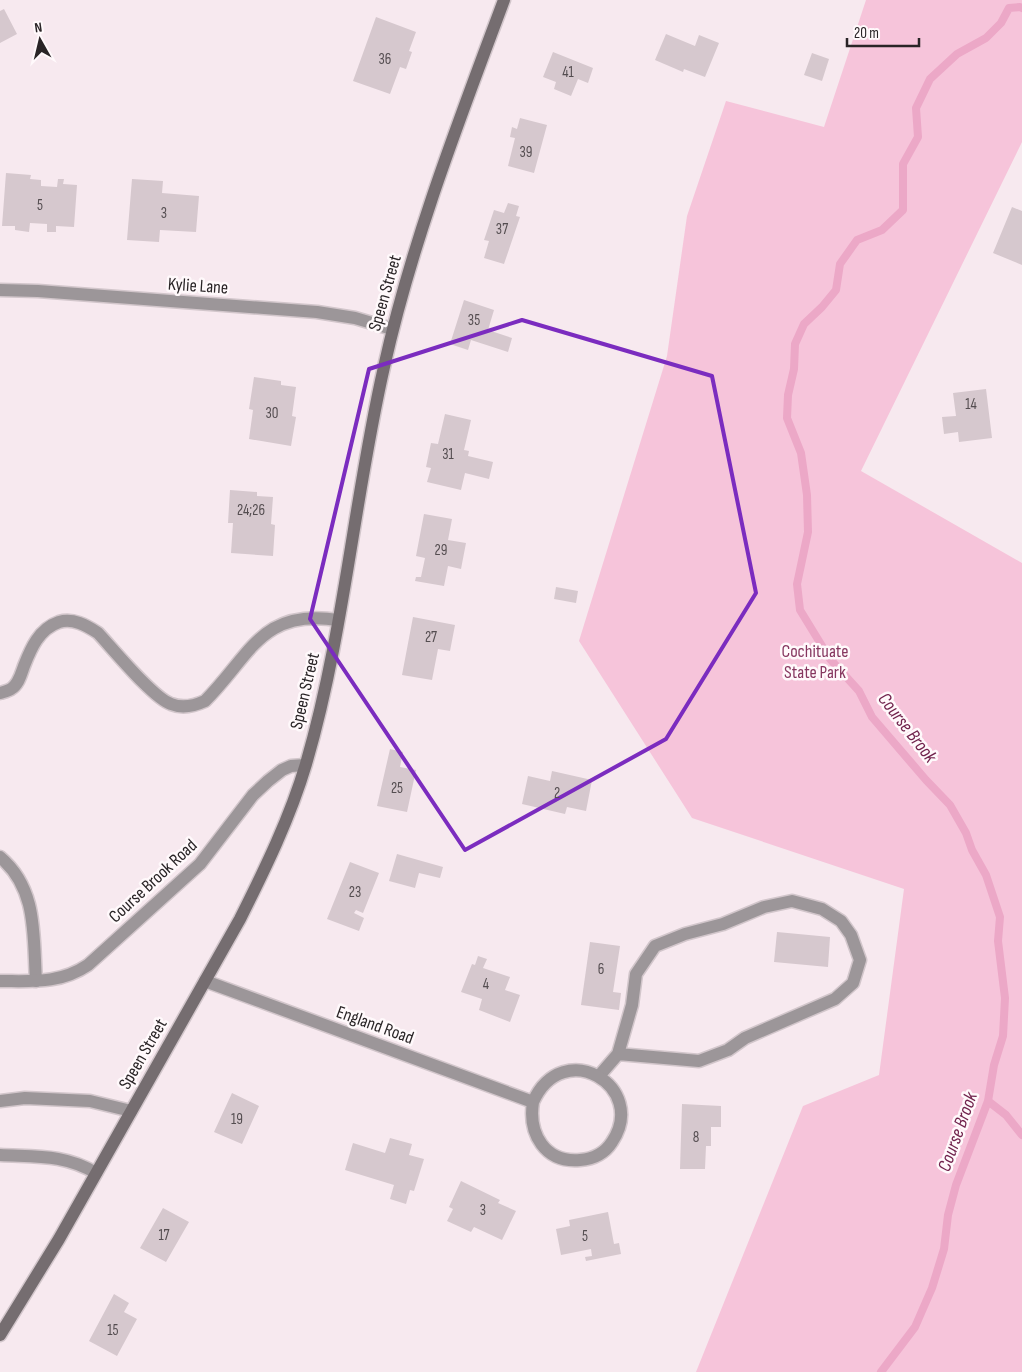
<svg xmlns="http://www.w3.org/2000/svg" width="1022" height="1372" font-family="'Sofia Sans Condensed',sans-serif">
	<rect width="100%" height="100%" fill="#f7e9ef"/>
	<path fill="#f6c4da" d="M 866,0 L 1022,0 L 1022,142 L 861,471 L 1022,563 L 1022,1372 L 696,1372 L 803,1106 L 879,1075 L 904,889 L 692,818 L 579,641 L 667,356 L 687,216 L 726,101 L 824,127 Z"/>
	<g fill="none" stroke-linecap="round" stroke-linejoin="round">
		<path stroke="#eca8c7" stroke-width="8" d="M 988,1101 L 1006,1115 L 1022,1135
			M 881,1372 L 915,1327 L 932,1288 L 944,1249 L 948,1215 L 956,1185 L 988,1101 L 994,1065 L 1003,1036 L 1005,998 L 998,941 L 1000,917 L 986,875 L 972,850 L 966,833 L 950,805 L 926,780 L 872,717 L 859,691 L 830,659 L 800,610 L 797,584 L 808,532 L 807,495 L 801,453 L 787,418 L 788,395 L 794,369 L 795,344 L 804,324 L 822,307 L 836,290 L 840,264 L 857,240 L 882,230 L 903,210 L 903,164 L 918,137 L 916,108 L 930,79 L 957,54 L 986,38 L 1001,23 L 1009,8 L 1020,7 L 1022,8"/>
	</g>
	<path fill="#d6c8ce" d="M 4,9 L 17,34 L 0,43 L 0,11 Z
		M 376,17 L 416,32 L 409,51 L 412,52 L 406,69 L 400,67 L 390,94 L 353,81 Z
		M 666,34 L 695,46 L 699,35 L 719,43 L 705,77 L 684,69 L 683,72 L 655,60 Z
		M 553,52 L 593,68 L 588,83 L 578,79 L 571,96 L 554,89 L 556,82 L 543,77 Z
		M 812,53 L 829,59 L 822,81 L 804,75 Z
		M 520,118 L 547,125 L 534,173 L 508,166 L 515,138 L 510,137 L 512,127 L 517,129 Z
		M 6,173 L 31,175 L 30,179 L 41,180 L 41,186 L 57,187 L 58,179 L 64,179 L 63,184 L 77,185 L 74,227 L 56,226 L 56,232 L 47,232 L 47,224 L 30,223 L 29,232 L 15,230 L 15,226 L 2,226 Z
		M 132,179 L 163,181 L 162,193 L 199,196 L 196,232 L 160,230 L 159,242 L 127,240 Z
		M 508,203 L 519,206 L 516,216 L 520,217 L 504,264 L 484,258 L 489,241 L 484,240 L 494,210 L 504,213 Z
		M 1012,207 L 1022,211 L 1022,265 L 993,253 Z
		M 464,300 L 494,310 L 488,330 L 512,338 L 508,352 L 471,340 L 468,350 L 450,344 Z
		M 254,377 L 281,381 L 281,385 L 296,387 L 292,416 L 296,417 L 291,446 L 249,439 L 253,410 L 249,409 Z
		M 986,389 L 992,438 L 959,442 L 958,432 L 944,434 L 942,417 L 956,416 L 953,393 Z
		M 445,414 L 471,420 L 464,450 L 469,451 L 468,456 L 493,462 L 489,479 L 465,473 L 461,490 L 427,482 L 431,468 L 426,467 L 431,443 L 438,444 Z
		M 230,490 L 257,492 L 257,496 L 273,497 L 271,524 L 275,525 L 273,556 L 231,553 L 233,523 L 228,523 Z
		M 424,514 L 452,519 L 448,540 L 466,543 L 461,569 L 448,566 L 444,586 L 415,581 L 416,577 L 421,577 L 425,558 L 416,556 Z
		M 556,587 L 578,591 L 576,603 L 554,599 Z
		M 413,617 L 455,625 L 450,651 L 438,649 L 432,680 L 402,675 Z
		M 390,749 L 403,752 L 400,767 L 416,770 L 407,812 L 377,806 Z
		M 552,771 L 592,780 L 586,811 L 567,807 L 565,814 L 522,804 L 528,776 L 550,781 Z
		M 397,854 L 443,867 L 440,878 L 419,873 L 415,888 L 389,881 Z
		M 350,862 L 379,873 L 363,913 L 356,910 L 354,913 L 364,918 L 359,931 L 327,919 Z
		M 777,932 L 830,937 L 828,967 L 774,962 Z
		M 590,942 L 620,946 L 613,992 L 621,993 L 619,1010 L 581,1005 Z
		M 478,956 L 487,959 L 483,968 L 510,977 L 505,990 L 520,995 L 510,1022 L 479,1010 L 482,999 L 461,992 L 472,964 L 475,965 Z
		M 232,1093 L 259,1106 L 242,1144 L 214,1132 Z
		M 682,1104 L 721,1106 L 721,1127 L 711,1127 L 711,1146 L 706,1146 L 705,1169 L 680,1169 Z
		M 390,1138 L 412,1144 L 409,1155 L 424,1159 L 414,1191 L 410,1190 L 406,1204 L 390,1199 L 394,1185 L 345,1170 L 353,1143 L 385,1153 Z
		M 461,1181 L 500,1200 L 498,1203 L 516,1211 L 502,1240 L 474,1227 L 471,1232 L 447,1221 L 453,1209 L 449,1207 Z
		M 163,1208 L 189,1222 L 166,1262 L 140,1248 Z
		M 608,1212 L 614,1244 L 619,1243 L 621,1254 L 586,1261 L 585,1257 L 592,1256 L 591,1249 L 561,1255 L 556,1229 L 570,1226 L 569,1220 Z
		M 114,1294 L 129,1303 L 124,1312 L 137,1319 L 117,1356 L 89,1341 Z"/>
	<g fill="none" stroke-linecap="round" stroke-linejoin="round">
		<g stroke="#d2c6cb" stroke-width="15">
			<path id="lane" d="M 0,693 C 3,692 8,691 11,689 C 19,684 21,674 24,666 C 31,648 39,629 59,622 C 73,618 86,625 98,633 C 113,649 153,698 171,704 C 183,709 194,706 205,701 C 251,655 261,608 338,620
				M 0,857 C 38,889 33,936 36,981
				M 599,1076 L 618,1054 L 632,1005 L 636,974 L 655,946 L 685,934 L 723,924 L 764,907 L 792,901 L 822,909 L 841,921 L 851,935 L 860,960 L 853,983 L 835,999 L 745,1038 L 728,1050 L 699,1061 L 618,1054
				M 0,1101 L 25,1098 L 90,1101 L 131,1111
				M 0,1155 C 36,1157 64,1154 96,1173"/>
		</g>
		<g stroke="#d2c6cb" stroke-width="15">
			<path id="street" d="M 0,290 L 38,291 L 317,312 L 355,318 L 392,329
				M 0,981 C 32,981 60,984 88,965 L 200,864 L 253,795 L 268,781 L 282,770 L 291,766 L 305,765
				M 205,981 L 533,1102 C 528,1134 545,1163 580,1160 C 593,1159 605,1153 612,1142 C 649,1087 563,1035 533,1102"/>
		</g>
		<g stroke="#d2c6cb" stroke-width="15">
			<path id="secondary" d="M 0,1335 L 59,1239 L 240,919 C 265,869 290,818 306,764 C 344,634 354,498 384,367 C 412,241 459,121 504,0"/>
		</g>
		<use href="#lane" stroke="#9c9699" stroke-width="12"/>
		<use href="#street" stroke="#9c9699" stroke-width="12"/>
		<use href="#secondary" stroke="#756d70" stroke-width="12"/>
	</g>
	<path fill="none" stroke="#7b2cbf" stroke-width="4" stroke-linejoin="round" d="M 522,320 L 712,376 L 756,593 L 666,739 L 465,850 L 310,619 L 369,369 Z"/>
	<g text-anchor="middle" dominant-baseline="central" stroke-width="5" stroke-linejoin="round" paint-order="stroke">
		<g font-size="15" fill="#544d50">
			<text x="385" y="59">36</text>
			<text x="568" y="72">41</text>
			<text x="526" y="152">39</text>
			<text x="40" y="205">5</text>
			<text x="164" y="213">3</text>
			<text x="502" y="229">37</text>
			<text x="474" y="320">35</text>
			<text x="971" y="404">14</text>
			<text x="272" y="413">30</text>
			<text x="448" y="454">31</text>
			<text x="251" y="510">24;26</text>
			<text x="441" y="550">29</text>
			<text x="431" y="637">27</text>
			<text x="397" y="788">25</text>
			<text x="557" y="793">2</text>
			<text x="355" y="892">23</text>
			<text x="601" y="969">6</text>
			<text x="486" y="984">4</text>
			<text x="237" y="1119">19</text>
			<text x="696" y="1137">8</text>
			<text x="483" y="1210">3</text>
			<text x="164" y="1235">17</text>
			<text x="585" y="1236">5</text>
			<text x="113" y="1330">15</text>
		</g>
		<g font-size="18" fill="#292426" stroke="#fff9fb">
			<text transform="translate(198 286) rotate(4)">Kylie Lane</text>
			<text transform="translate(385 293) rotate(-74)">Speen Street</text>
			<text transform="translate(305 691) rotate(-77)">Speen Street</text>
			<text transform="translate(153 881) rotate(-43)">Course Brook Road</text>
			<text transform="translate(375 1025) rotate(20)">England Road</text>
			<text transform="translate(143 1054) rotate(-60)">Speen Street</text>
		</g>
		<g font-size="18" fill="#86365f" stroke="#fff9fb">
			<text x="815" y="651">Cochituate<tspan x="815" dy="21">State Park</tspan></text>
		</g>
		<g font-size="19" font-style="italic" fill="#71234d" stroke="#fff9fb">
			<text transform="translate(907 728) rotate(52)">Course Brook</text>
			<text transform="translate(958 1132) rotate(-70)">Course Brook</text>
		</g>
	</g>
	<g transform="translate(40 40) rotate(352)" stroke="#fff9fb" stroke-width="4" paint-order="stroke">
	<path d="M0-4L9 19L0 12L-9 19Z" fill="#292426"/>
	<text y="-8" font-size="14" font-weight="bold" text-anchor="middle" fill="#292426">N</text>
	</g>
	<path d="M847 38v8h72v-8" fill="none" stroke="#292426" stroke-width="2.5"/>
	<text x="854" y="38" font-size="15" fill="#292426" stroke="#fff9fb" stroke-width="4" paint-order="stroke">20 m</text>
</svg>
